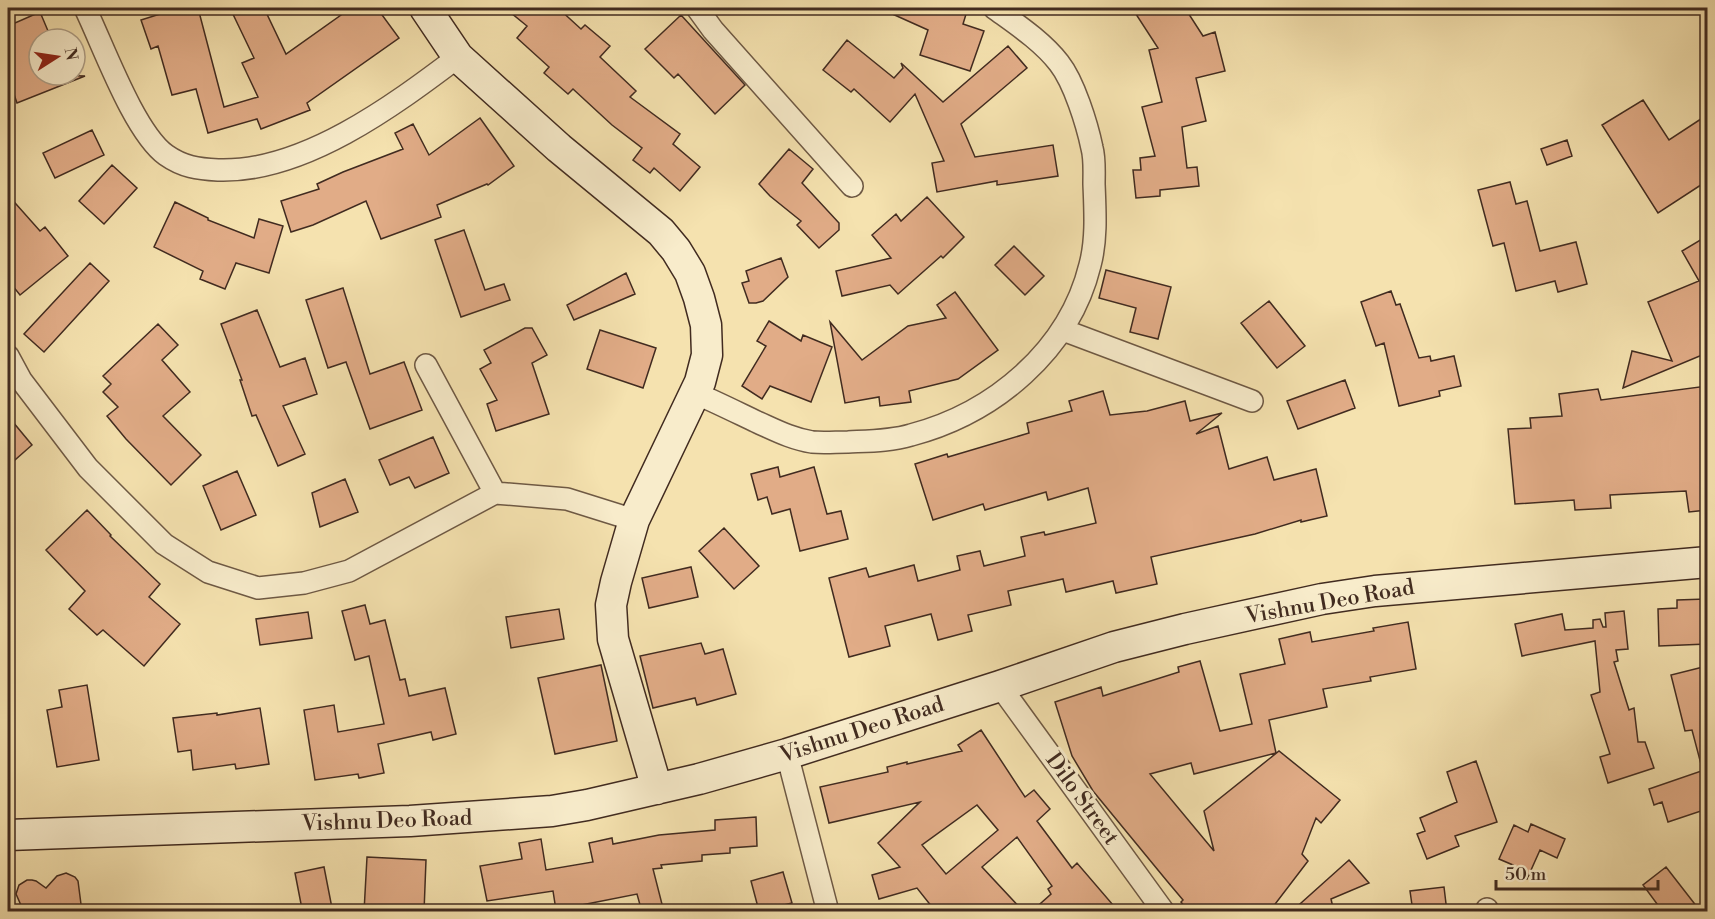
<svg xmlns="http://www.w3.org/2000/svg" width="1715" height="919" font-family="'Libre Bodoni',serif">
	<rect width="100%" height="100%" fill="#f5e2af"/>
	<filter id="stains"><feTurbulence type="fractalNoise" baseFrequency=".00333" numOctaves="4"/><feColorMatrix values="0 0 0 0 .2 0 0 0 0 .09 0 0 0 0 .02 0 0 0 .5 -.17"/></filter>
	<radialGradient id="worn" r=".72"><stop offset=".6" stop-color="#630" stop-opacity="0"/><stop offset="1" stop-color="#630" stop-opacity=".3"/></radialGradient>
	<path fill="#e1ac87" stroke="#412b20" stroke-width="1.5" fill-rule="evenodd" d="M 179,8 L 198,8 L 224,107 L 258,97 L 242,63 L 254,58 L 230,8 L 264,8 L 286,54 L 351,8 L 377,8 L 399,38 L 307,103 L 310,110 L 261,129 L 257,119 L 208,133 L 196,89 L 172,95 L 158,46 L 151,49 L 141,20 Z
		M 505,8 L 558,8 L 581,29 L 585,25 L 610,46 L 600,57 L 636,91 L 630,97 L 680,134 L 673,144 L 700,167 L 680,191 L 654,168 L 650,173 L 633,160 L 642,148 L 612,125 L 573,89 L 568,94 L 544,73 L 549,67 L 517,38 L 527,26 Z
		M 879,8 L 958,8 L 967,11 L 963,24 L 984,31 L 970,71 L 920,55 L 928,30 Z
		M 1132,8 L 1185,8 L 1203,36 L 1215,32 L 1225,71 L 1196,78 L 1206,121 L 1182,127 L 1187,168 L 1197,167 L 1199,186 L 1160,190 L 1160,196 L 1136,198 L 1133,170 L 1141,170 L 1140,158 L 1155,156 L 1142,107 L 1162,102 L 1149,50 L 1158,48 Z
		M 40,12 L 51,38 L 39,39 L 39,75 L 85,76 L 17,103 L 8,77 L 8,26 Z
		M 681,15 L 745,85 L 715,114 L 678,74 L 674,78 L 645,49 Z
		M 847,40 L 894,78 L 903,68 L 901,63 L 943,102 L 1008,46 L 1027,68 L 961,124 L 975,157 L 1053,145 L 1058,176 L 997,185 L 997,181 L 937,192 L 932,163 L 944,161 L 915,94 L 890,122 L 854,89 L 851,92 L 823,70 Z
		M 1643,100 L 1669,140 L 1707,115 L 1707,181 L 1658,213 L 1602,125 Z
		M 480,118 L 514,166 L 488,185 L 487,184 L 437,205 L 441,217 L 381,239 L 366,201 L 313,225 L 291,232 L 281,201 L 319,189 L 317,184 L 343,172 L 403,149 L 395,133 L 413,124 L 429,155 Z
		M 92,130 L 104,155 L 55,178 L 43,153 Z
		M 1567,140 L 1572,156 L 1547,165 L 1541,149 Z
		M 789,149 L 813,169 L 802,183 L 839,223 L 839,230 L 819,248 L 797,225 L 801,221 L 770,196 L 759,184 Z
		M 112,165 L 137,188 L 104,224 L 79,201 Z
		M 1510,182 L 1516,204 L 1527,201 L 1540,251 L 1576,242 L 1587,284 L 1558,292 L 1555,281 L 1516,291 L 1504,243 L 1493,246 L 1478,190 Z
		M 8,195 L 40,231 L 45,227 L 68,256 L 20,295 L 8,280 Z
		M 927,197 L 964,237 L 943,258 L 941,256 L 898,294 L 890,285 L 842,296 L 836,271 L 891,258 L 872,235 L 896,214 L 901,221 Z
		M 175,202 L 208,218 L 208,220 L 254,238 L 259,219 L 283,226 L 269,273 L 236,263 L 225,289 L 200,279 L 203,271 L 154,247 Z
		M 464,230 L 485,290 L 504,284 L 510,300 L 461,317 L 435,240 Z
		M 1707,236 L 1707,353 L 1623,388 L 1632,351 L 1672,361 L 1648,302 L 1699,281 L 1682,251 Z
		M 1014,246 L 1044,276 L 1025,295 L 995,265 Z
		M 781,258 L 788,277 L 763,301 L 756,303 L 749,303 L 742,283 L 749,281 L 746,271 Z
		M 90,263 L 109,281 L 44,352 L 24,334 Z
		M 1106,270 L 1171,287 L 1158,339 L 1130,332 L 1136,308 L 1099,298 Z
		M 626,273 L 635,294 L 574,320 L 567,305 Z
		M 343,288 L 370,374 L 404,362 L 422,410 L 370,429 L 346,362 L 328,368 L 306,300 Z
		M 1391,291 L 1396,305 L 1400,304 L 1419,358 L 1430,356 L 1431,361 L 1454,356 L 1461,386 L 1439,391 L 1440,396 L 1399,406 L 1384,343 L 1376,346 L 1361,302 Z
		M 955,292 L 998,350 L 958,379 L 909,391 L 911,402 L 880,406 L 879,397 L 845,403 L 830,322 L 862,360 L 908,326 L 946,318 L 937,305 Z
		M 1269,301 L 1305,346 L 1277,368 L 1241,323 Z
		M 257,310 L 280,367 L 305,358 L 317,394 L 283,406 L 305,454 L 278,466 L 256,415 L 252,416 L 240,380 L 242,380 L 221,324 Z
		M 769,321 L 801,341 L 803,335 L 832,347 L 811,402 L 770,386 L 762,399 L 742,386 L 766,346 L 757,341 Z
		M 158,324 L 178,345 L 162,360 L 190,392 L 163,416 L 201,455 L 171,485 L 126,439 L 107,416 L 118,407 L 103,392 L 111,384 L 103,376 Z
		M 525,328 L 532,328 L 547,355 L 532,363 L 549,414 L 496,431 L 487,404 L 497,400 L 480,369 L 491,363 L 484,350 Z
		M 600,330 L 656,348 L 643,388 L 587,369 Z
		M 1345,380 L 1355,408 L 1298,429 L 1287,401 Z
		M 1707,386 L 1707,510 L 1689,512 L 1686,491 L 1610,495 L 1611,508 L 1575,510 L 1574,500 L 1515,504 L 1508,429 L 1531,428 L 1530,418 L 1562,416 L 1559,394 L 1598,389 L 1601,400 Z
		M 1103,391 L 1110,415 L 1147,411 L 1185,401 L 1190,421 L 1222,413 L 1196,434 L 1218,426 L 1229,469 L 1267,457 L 1274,480 L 1316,469 L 1327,516 L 1301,522 L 1301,520 L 1255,534 L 1151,557 L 1157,584 L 1116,593 L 1113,581 L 1066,592 L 1063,579 L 1008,591 L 1011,605 L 968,615 L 972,631 L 938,640 L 931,614 L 885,626 L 890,646 L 849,657 L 829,578 L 866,568 L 869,577 L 914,565 L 918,581 L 960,570 L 957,556 L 980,551 L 984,566 L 1025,556 L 1021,537 L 1044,532 L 1045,535 L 1096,523 L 1088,488 L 1048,500 L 1046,492 L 985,510 L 983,504 L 933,520 L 915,464 L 947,454 L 948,457 L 1029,433 L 1027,423 L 1072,411 L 1069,401 Z
		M 8,416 L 32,445 L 8,466 Z
		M 433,437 L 449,473 L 415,488 L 409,477 L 390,485 L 379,460 Z
		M 778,467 L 780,477 L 814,467 L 827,514 L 841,511 L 848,539 L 800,551 L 790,509 L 772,514 L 767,497 L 758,500 L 751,474 Z
		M 237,471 L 256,515 L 221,530 L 203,486 Z
		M 345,479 L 358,512 L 320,527 L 312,493 Z
		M 87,510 L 111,535 L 110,536 L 160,584 L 149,597 L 180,624 L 144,666 L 103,630 L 97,635 L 69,609 L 85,591 L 46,550 Z
		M 724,528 L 759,566 L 734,589 L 699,551 Z
		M 691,567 L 698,597 L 649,608 L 642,578 Z
		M 1706,599 L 1707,644 L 1659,646 L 1658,609 L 1677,608 L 1677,600 Z
		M 365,605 L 370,624 L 385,620 L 400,680 L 405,679 L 409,696 L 445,688 L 456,734 L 433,740 L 431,732 L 378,744 L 384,773 L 359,778 L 358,774 L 315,780 L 304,710 L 334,705 L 338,732 L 384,724 L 369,656 L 355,660 L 342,611 Z
		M 559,609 L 564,639 L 511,648 L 506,617 Z
		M 1624,611 L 1628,649 L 1616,650 L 1618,661 L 1614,662 L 1629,710 L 1634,708 L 1638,742 L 1645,742 L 1654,768 L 1608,783 L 1600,757 L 1610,754 L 1591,695 L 1600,692 L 1595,641 L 1522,656 L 1515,624 L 1562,614 L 1565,630 L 1593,628 L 1593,620 L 1600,619 L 1603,627 L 1606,627 L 1605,613 Z
		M 308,612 L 312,638 L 260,645 L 256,619 Z
		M 1408,622 L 1416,669 L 1370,677 L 1371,681 L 1323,689 L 1327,707 L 1269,720 L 1276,753 L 1194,774 L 1191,763 L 1150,774 L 1214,851 L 1204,811 L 1279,751 L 1340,800 L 1321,823 L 1316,818 L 1302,854 L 1308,861 L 1269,912 L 1189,912 L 1181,902 L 1183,900 L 1167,881 L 1093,791 L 1072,756 L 1055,702 L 1101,687 L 1103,696 L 1179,672 L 1178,667 L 1200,661 L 1220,731 L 1252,724 L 1240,674 L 1285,664 L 1279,639 L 1310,632 L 1312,642 L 1374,631 L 1373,628 Z
		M 701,643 L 705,654 L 723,649 L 736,694 L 697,705 L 695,698 L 653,708 L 640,656 Z
		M 601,665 L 617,741 L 555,754 L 538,678 Z
		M 1707,666 L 1707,767 L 1702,768 L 1692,730 L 1685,731 L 1671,675 Z
		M 87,685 L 99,760 L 57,767 L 47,710 L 62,707 L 59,690 Z
		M 260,708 L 269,764 L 236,769 L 235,764 L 193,770 L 191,750 L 178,752 L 173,718 L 217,713 L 217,715 Z
		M 981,730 L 1025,797 L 1034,790 L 1050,809 L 1037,821 L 1072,868 L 1077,863 L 1119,912 L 1031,912 L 1051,894 L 1048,889 L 1052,886 L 1017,837 L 982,867 L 1024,912 L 936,912 L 917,888 L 879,899 L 872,875 L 900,867 L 878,843 L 920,802 L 829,823 L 820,787 L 888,772 L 887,767 L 907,762 L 907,764 L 962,751 L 958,745 ZM 977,805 L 998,830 L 946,874 L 922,845 Z
		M 1476,761 L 1497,822 L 1455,836 L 1459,846 L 1427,859 L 1417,834 L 1425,831 L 1420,818 L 1457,802 L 1447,772 Z
		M 1707,769 L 1707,809 L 1668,822 L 1662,802 L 1654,805 L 1649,789 Z
		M 756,817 L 757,846 L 730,848 L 730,853 L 702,855 L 702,861 L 661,865 L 662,868 L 653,869 L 664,912 L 642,912 L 637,894 L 556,910 L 553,891 L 487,901 L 480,866 L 522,859 L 519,843 L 541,839 L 546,870 L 593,862 L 589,843 L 612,838 L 613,844 L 659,835 L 715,830 L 715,820 Z
		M 1531,824 L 1565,839 L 1557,858 L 1540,850 L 1527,879 L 1510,872 L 1513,865 L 1499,859 L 1514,825 L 1528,832 Z
		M 367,857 L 426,860 L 424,912 L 364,912 Z
		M 1349,860 L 1369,883 L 1331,899 L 1334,912 L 1291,912 Z
		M 324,867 L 332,908 L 317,912 L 308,912 L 307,908 L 302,909 L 295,873 Z
		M 1666,867 L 1701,912 L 1663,912 L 1643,885 Z
		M 783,872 L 792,903 L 759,911 L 751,881 Z
		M 66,873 L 75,877 L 78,881 L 82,912 L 24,912 L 16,894 L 19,885 L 27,880 L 32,880 L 36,881 L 46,888 L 57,876 Z
		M 1444,887 L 1447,912 L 1413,912 L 1410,891 Z"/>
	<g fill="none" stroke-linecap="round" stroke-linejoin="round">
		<g stroke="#6e5944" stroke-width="24">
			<path id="street" d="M 85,8 C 103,45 134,132 166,155 C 183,167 198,169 218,170 C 303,173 393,106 458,57
				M 697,8 L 713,30 L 852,186
				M 1063,330 L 1252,401
				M 8,356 L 21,380 L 88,468 L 164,544 L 208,572 L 258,588 L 304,583 L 349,571 L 495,493 L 567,499 L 634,520
				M 426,365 L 495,493
				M 695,393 C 716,402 736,412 757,422 C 775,430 792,439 812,442 C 823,443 836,442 848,442 C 869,441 891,441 911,435 C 994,413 1069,351 1090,265 C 1097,239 1095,210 1094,184 C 1094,172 1095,159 1092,148 C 1087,124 1074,82 1059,63 C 1042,41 1016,24 994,8
				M 1000,686 L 1164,912
				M 787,754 L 828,912
				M 1487,909 L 1487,912"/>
		</g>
		<g stroke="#412b20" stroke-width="33">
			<path id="secondary" d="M 425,8 L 458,57 L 559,148 L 661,232 L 676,250 L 690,273 L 699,298 L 706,325 L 707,355 L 700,382 L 634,520 L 616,582 L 611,605 L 613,639 L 657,789
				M 8,835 L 410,821 L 552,811 L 587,805 L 699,779 L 787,754 L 1000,686 L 1114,647 L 1185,629 L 1322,599 L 1375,591 L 1708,562"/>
		</g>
		<use href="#street" stroke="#f8eccb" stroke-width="21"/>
		<use href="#secondary" stroke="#f8eccb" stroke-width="30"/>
	</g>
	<g text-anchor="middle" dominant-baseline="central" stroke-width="6" stroke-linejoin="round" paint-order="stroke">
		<g font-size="22" fill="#412b20" stroke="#f8eccb">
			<text transform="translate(1330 602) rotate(-10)">Vishnu Deo Road</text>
			<text transform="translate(862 730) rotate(-18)">Vishnu Deo Road</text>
			<text transform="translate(1082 799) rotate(54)">Dilo Street</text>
			<text transform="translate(387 821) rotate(-2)">Vishnu Deo Road</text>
		</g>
	</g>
	<rect width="1715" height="919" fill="none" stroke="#f5e2af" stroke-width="30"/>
	<rect x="9" y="9" width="1697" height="901" fill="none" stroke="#412b20" stroke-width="3"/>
	<rect x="15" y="15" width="1685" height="889" fill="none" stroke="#412b20" stroke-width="1.5"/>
	<g transform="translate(57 57) rotate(78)"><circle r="28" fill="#f8eccb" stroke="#af9f87" stroke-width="1.5"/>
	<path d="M0-4.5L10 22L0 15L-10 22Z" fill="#8f2418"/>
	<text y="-9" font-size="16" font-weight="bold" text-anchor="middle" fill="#412b20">N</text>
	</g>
	<path d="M1496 880v9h162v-9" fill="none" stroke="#412b20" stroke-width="3"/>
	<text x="1505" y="880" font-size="18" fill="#412b20" stroke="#f8eccb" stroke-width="4.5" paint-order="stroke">50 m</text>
	<rect width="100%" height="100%" filter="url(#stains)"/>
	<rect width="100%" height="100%" fill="url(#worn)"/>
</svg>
